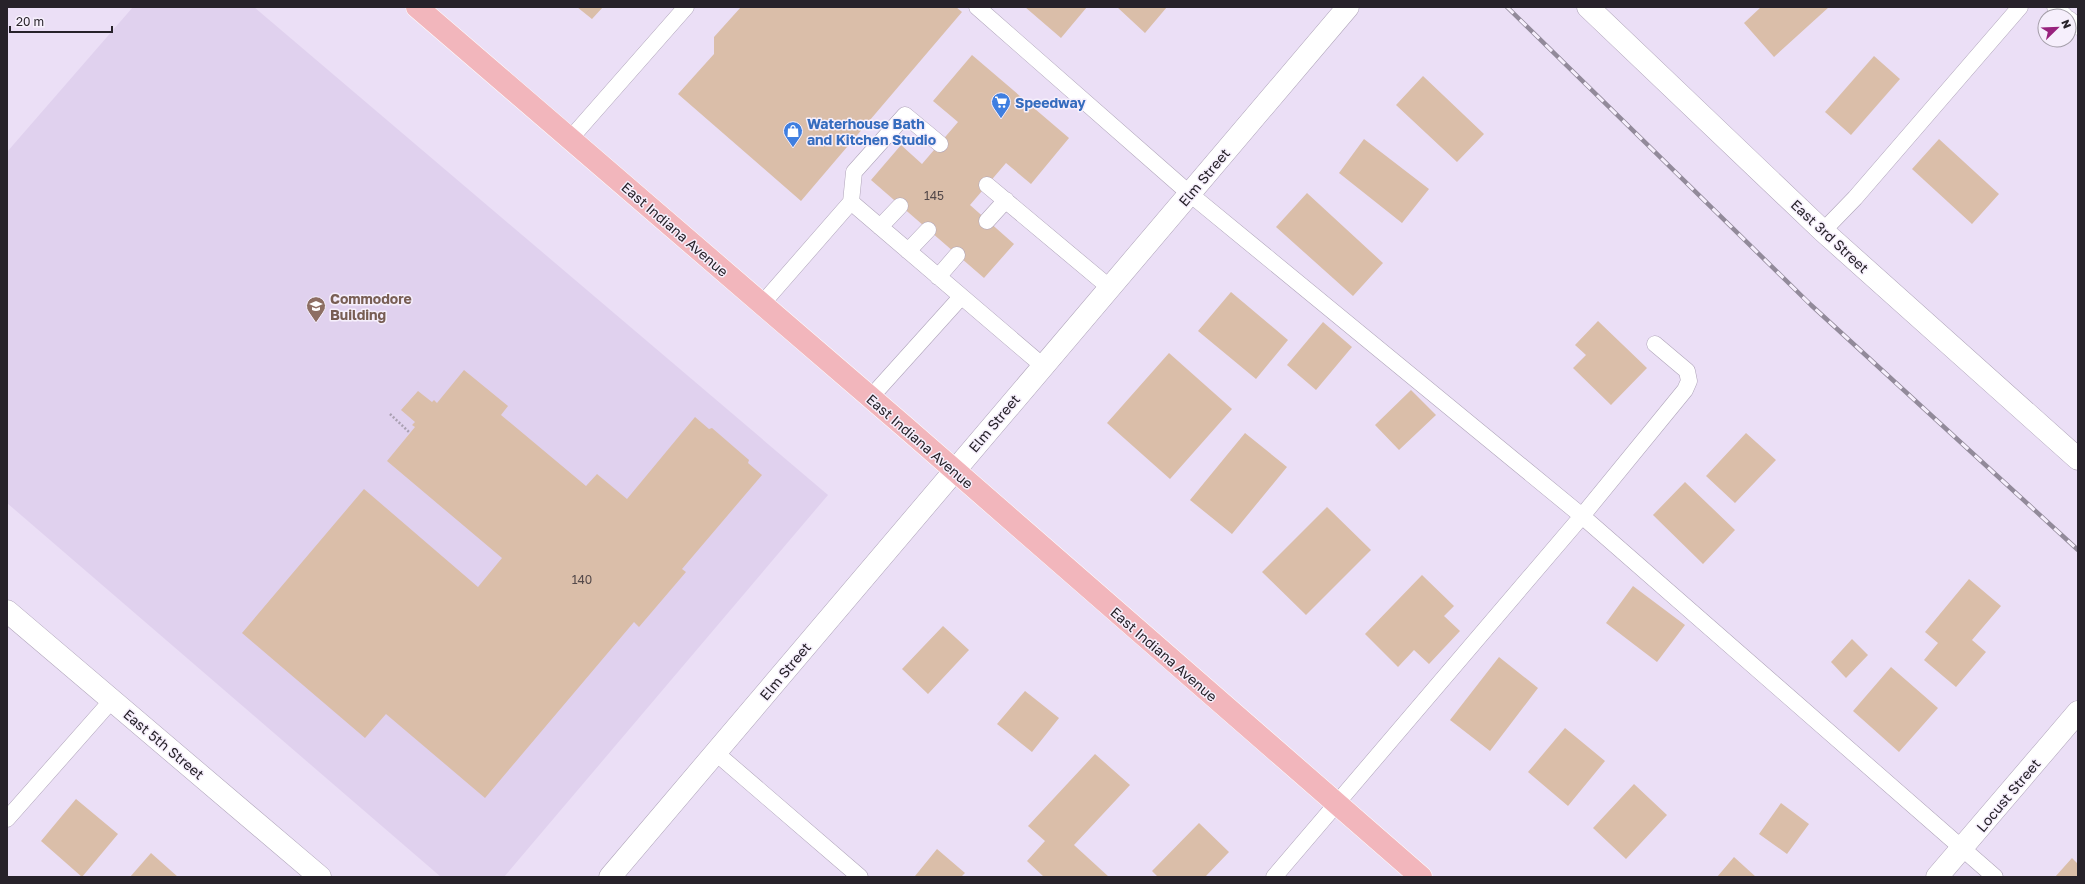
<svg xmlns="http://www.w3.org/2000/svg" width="2085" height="884" font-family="'Golos Text',sans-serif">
	<rect width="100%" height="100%" fill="#ebdff6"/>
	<path fill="#e0d1ee" d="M 133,7 L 254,7 L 828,495 L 504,877 L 441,877 L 7,503 L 7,152 Z"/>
	<path fill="#dabea9" d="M 577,7 L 603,7 L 592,19 Z
		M 741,7 L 956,7 L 962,12 L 801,201 L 678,94 L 714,54 L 714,37 Z
		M 1025,7 L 1087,7 L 1061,38 Z
		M 1117,7 L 1167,7 L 1145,33 Z
		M 1761,7 L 1829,7 L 1774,57 L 1744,23 Z
		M 972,55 L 1069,138 L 1031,184 L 1006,163 L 970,205 L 1014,244 L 984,278 L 871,180 L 901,145 L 922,164 L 958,122 L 933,101 Z
		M 1874,56 L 1900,79 L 1851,135 L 1825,112 Z
		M 1423,76 L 1484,134 L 1457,162 L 1396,105 Z
		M 1364,139 L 1429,189 L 1402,223 L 1339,173 Z
		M 1939,139 L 1999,194 L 1972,224 L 1912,169 Z
		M 1307,193 L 1383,263 L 1353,296 L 1276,227 Z
		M 1231,292 L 1288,340 L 1256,379 L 1198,331 Z
		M 1598,321 L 1647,368 L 1611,405 L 1573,368 L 1586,355 L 1575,345 Z
		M 1323,322 L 1352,347 L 1316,390 L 1287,365 Z
		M 1169,353 L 1232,409 L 1170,479 L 1107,423 Z
		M 464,370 L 508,406 L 501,415 L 586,486 L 597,474 L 627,499 L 695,417 L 709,429 L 712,428 L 749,460 L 748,463 L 762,475 L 682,569 L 686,572 L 639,627 L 634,622 L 485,798 L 386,714 L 365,738 L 242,633 L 364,489 L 478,587 L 502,558 L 387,461 L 415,427 L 412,425 L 415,422 L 401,410 L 418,391 L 432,402 L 434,400 L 437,403 Z
		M 1411,390 L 1436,415 L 1399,450 L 1375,425 Z
		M 1245,433 L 1287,467 L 1232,534 L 1190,500 Z
		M 1746,433 L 1776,460 L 1735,503 L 1706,476 Z
		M 1685,482 L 1735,530 L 1703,564 L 1653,515 Z
		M 1327,507 L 1371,550 L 1306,615 L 1262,572 Z
		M 1422,575 L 1454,606 L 1444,616 L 1460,631 L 1429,664 L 1414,650 L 1398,667 L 1365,634 Z
		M 1969,579 L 2001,606 L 1972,640 L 1986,652 L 1956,687 L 1924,660 L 1938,643 L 1925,632 Z
		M 1633,586 L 1685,625 L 1657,662 L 1606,623 Z
		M 943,626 L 969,650 L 928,694 L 902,669 Z
		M 1852,639 L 1868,655 L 1846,678 L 1831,662 Z
		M 1499,657 L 1538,688 L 1490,751 L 1450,720 Z
		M 1891,667 L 1938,708 L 1899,752 L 1853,711 Z
		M 1025,691 L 1059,718 L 1032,752 L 997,724 Z
		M 1565,728 L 1605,761 L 1568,806 L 1528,772 Z
		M 1095,754 L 1130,785 L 1074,845 L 1109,877 L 1044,877 L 1027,861 L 1045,841 L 1028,826 Z
		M 1634,784 L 1667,815 L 1626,859 L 1593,828 Z
		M 76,799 L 118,834 L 82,877 L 41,841 Z
		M 1781,803 L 1809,824 L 1787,854 L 1759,834 Z
		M 1199,823 L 1229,852 L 1205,877 L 1158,877 L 1152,871 Z
		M 937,849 L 965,873 L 961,877 L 915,876 Z
		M 151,853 L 178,877 L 130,877 Z
		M 1734,857 L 1756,877 L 1717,877 Z
		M 2072,858 L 2078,864 L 2078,877 L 2055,877 Z"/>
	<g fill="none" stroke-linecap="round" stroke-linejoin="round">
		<g stroke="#afa4b9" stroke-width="17">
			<path id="lane" d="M 977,7 L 1190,194 L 1582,516 L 1995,877
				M 2055,7 L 2065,16
				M 2069,19 L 2078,27
				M 570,139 L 686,7
				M 987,185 L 1109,287
				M 851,202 L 854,172 L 905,115 L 940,144
				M 987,221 L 1006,200
				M 880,227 L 900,206
				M 1823,231 L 1855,198 L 2020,7
				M 908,251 L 928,230
				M 938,277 L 957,255
				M 762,304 L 851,202 L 1043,366
				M 871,397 L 961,297
				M 716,753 L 860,877
				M 7,819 L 112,700
				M 1274,877 L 1582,516 L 1685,390 L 1689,381 L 1687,371 L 1655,344"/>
		</g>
		<g stroke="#afa4b9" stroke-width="23">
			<path id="street" d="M 1588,7 L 1823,231 L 2078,459
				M 7,611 L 320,877
				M 610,877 L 1348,7
				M 1937,877 L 2078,712"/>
		</g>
		<g stroke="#fff" stroke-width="23">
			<path id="primary" d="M 417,7 L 905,427 L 1421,877"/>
		</g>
		<path stroke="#aaa0b2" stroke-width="2.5" stroke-dasharray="2 2" stroke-linecap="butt" d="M 390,414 L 410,433"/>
		<use href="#lane" stroke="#fff" stroke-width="16"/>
		<use href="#street" stroke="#fff" stroke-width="22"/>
		<use href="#primary" stroke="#f2b6bc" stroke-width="22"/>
		<g stroke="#928a9a" stroke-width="4.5">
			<path id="rail" d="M 1507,7 L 1811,305 L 2078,550"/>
		</g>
		<use href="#rail" stroke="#f6effc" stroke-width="3" stroke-dasharray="9" stroke-linecap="butt"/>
	</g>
	<defs>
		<g id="supermarket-pin" transform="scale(1)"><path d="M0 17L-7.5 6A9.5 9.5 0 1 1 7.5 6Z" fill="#3f7fe0" stroke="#f6effc"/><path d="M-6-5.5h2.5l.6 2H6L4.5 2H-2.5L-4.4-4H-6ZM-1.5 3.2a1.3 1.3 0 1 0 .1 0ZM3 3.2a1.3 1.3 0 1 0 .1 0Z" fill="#fff"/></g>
		<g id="shop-pin" transform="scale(1)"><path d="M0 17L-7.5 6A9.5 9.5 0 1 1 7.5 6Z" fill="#3f7fe0" stroke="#f6effc"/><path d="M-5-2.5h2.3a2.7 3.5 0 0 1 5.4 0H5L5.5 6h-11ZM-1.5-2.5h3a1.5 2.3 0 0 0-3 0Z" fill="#fff"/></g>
		<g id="school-pin" transform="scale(1)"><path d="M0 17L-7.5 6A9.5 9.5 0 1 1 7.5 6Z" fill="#8d6e63" stroke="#f6effc"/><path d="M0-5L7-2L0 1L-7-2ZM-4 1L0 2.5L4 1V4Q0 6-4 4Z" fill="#fff"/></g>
	</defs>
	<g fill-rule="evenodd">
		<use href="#supermarket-pin" x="1001" y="102"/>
		<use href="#shop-pin" x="793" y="131"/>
		<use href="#school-pin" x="316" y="306"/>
	</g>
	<g text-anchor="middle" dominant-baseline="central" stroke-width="3" stroke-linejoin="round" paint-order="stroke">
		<g font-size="12" fill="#54494a">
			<text x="934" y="195">145</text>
			<text x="582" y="579">140</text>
		</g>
		<g font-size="14" font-weight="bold" fill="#366cbe" stroke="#f6effc" text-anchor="start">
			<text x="1015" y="102">Speedway</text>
			<text x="807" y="123">Waterhouse Bath<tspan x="807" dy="16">and Kitchen Studio</tspan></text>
		</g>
		<g font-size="14" fill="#27222a" stroke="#f6effc">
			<text transform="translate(1204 177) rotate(-50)">Elm Street</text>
			<text transform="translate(675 229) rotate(41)">East Indiana Avenue</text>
			<text transform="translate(1830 236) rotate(43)">East 3rd Street</text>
			<text transform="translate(994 423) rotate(-50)">Elm Street</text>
			<text transform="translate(920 441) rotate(41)">East Indiana Avenue</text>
			<text transform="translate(1164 654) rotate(41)">East Indiana Avenue</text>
			<text transform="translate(785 671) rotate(-50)">Elm Street</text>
			<text transform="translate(164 744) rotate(40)">East 5th Street</text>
			<text transform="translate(2008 795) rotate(-50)">Locust Street</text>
		</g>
		<g font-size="14" font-weight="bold" fill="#785e54" stroke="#f6effc" text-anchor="start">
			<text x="330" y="298">Commodore<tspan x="330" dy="16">Building</tspan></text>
		</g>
	</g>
	<rect width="2085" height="884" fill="none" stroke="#27222a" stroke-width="16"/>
	<g transform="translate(2057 28) rotate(67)"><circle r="19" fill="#f6effc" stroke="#a39da8"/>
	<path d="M0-3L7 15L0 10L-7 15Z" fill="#98227d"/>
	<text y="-6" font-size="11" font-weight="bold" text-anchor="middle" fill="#27222a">N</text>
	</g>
	<path d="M10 26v6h102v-6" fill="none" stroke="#27222a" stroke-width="2"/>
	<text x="16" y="26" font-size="12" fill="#27222a" stroke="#f6effc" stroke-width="3" paint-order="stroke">20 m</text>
</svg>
